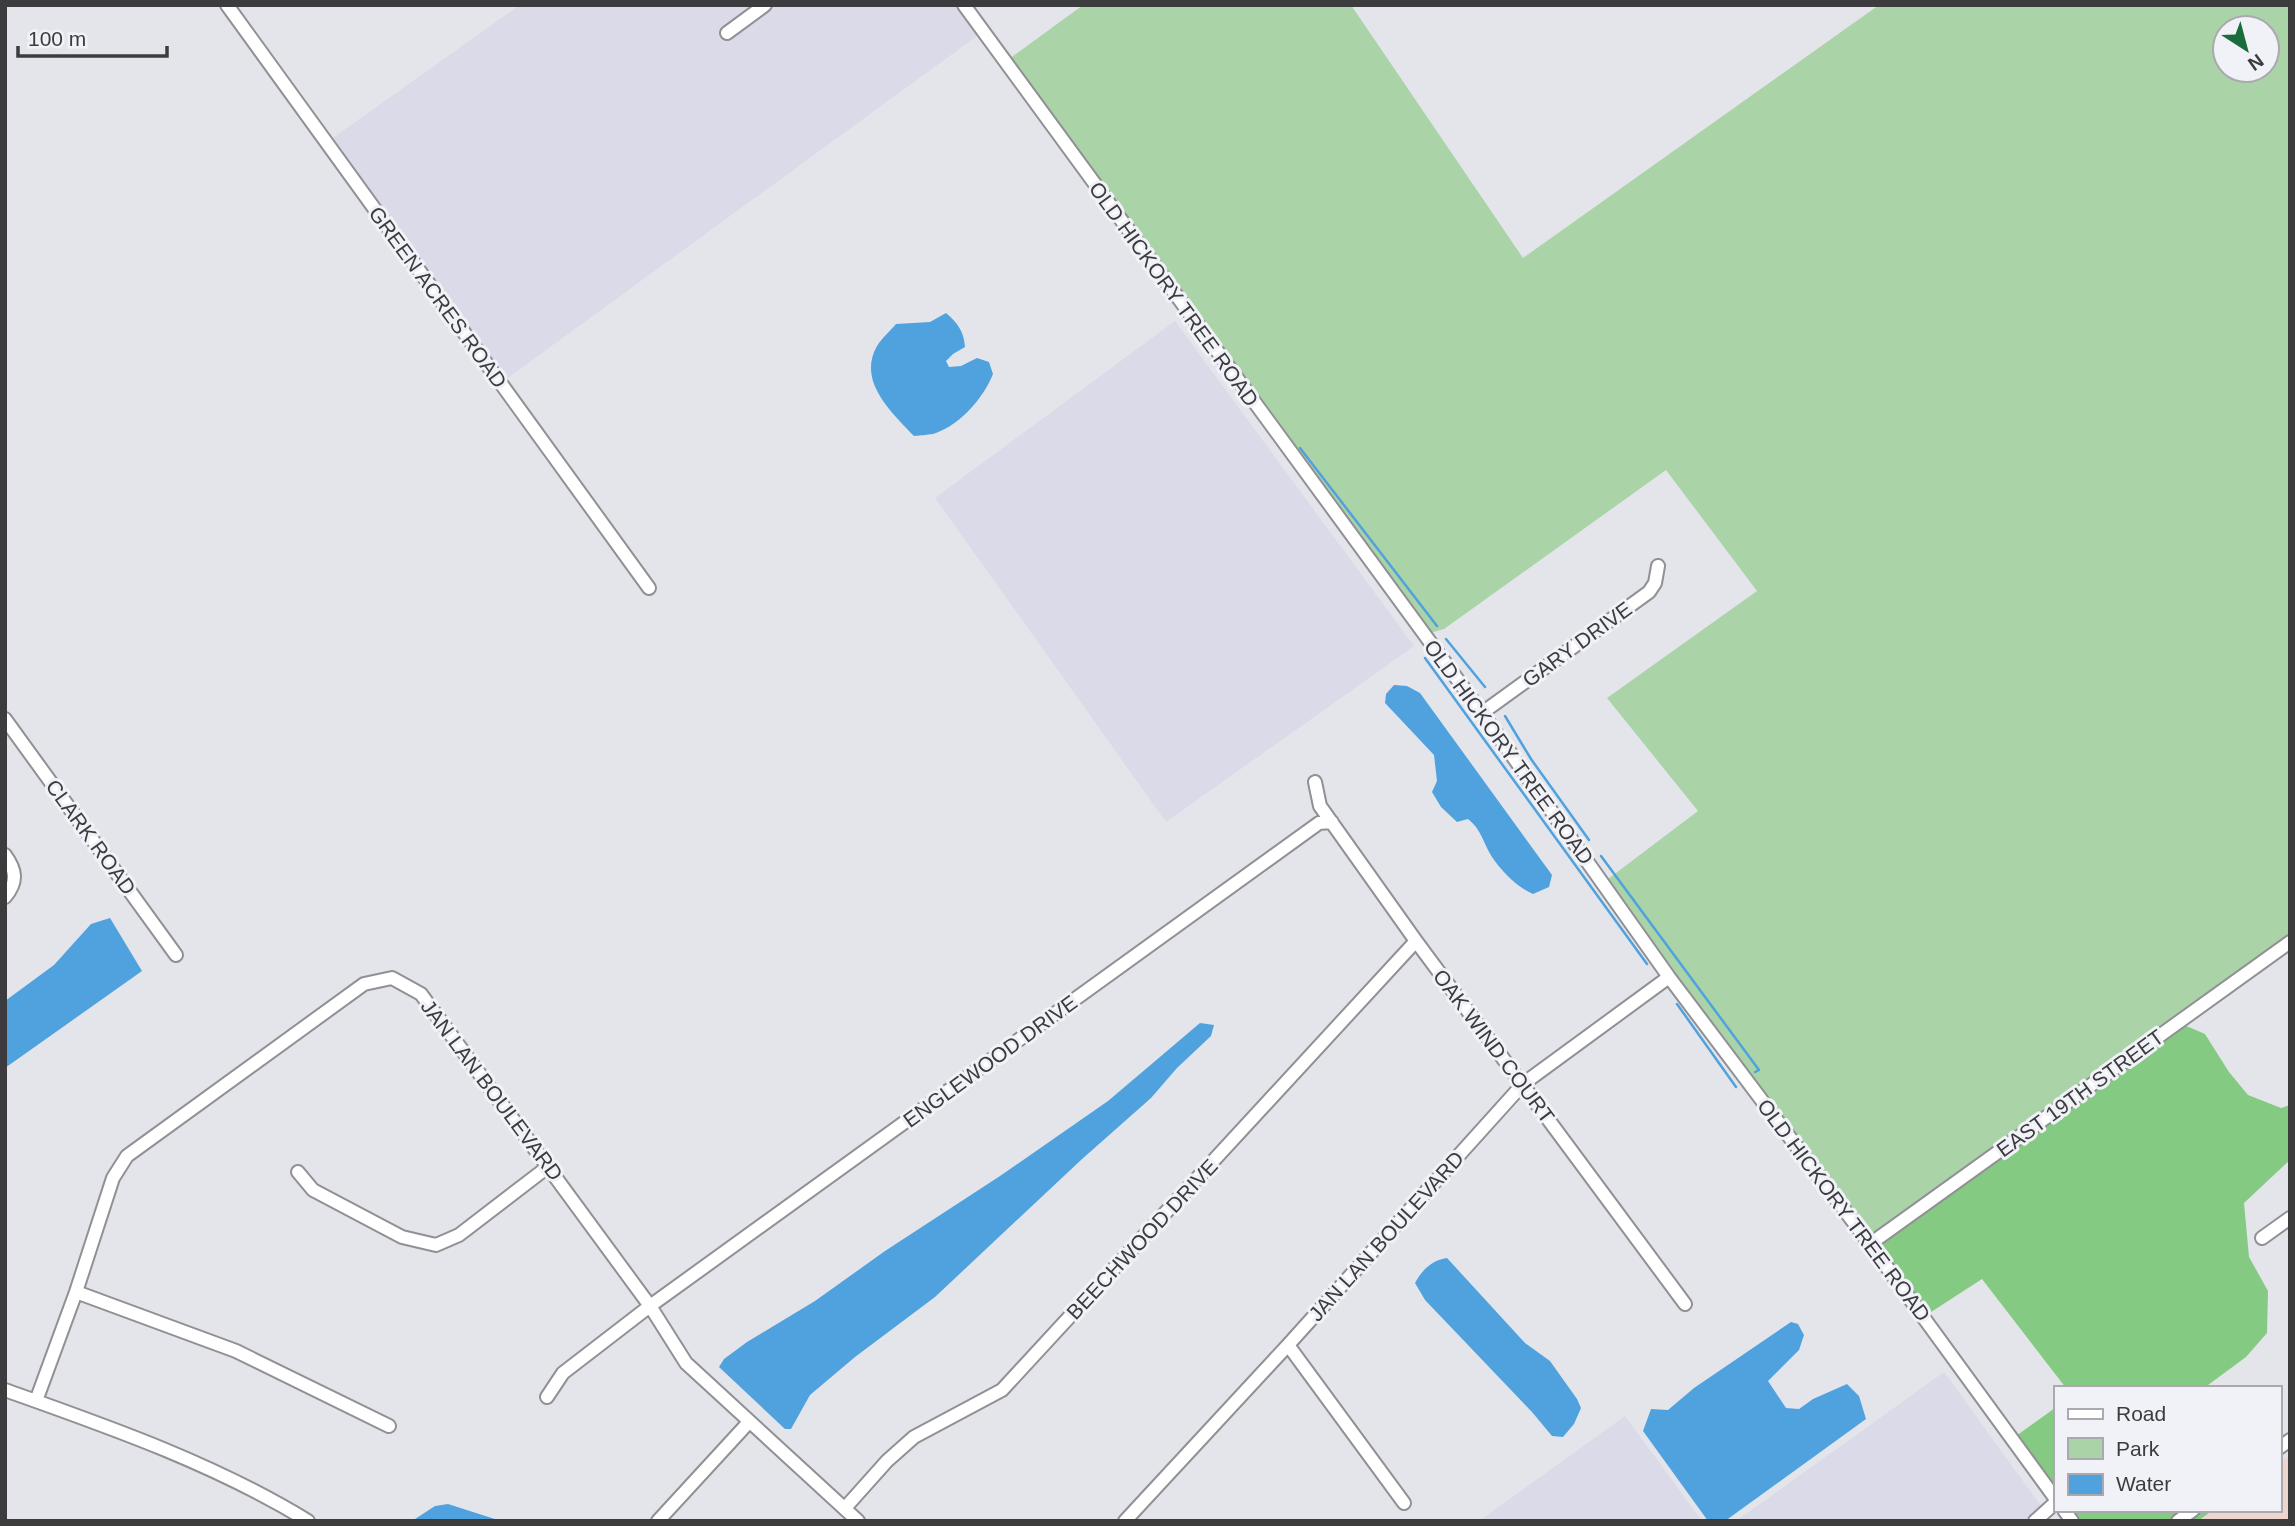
<svg xmlns="http://www.w3.org/2000/svg" width="2295" height="1526" font-family="Arial,sans-serif">
	<rect width="100%" height="100%" fill="#e4e5ea"/>
	<path fill="#eed5ce" d="M 2290,1455 L 2290,1521 L 2198,1521 L 2213,1510 L 2279,1510 L 2279,1463 Z"/>
	<path fill="#dadae8" d="M 520,5 L 955,5 L 977,36 L 494,388 L 320,147 Z
		M 1175,321 L 1414,646 L 1166,822 L 935,498 Z
		M 1944,1372 L 2052,1521 L 1736,1521 Z
		M 1625,1416 L 1702,1521 L 1479,1521 Z"/>
	<path fill="#aad3a8" fill-rule="evenodd" d="M 1083,5 L 1351,5 L 1523,258 L 1879,5 L 2290,5 L 2290,948 L 1877,1245 L 1674,974 L 1608,879 L 1698,811 L 1607,698 L 1757,591 L 1666,470 L 1444,629 L 1430,633 L 1009,59 ZM 2225,28 L 2267,28 L 2267,70 L 2225,70 Z"/>
	<path fill="#85ca83" d="M 2184,1025 L 2205,1034 L 2229,1072 L 2248,1095 L 2281,1108 L 2290,1105 L 2290,1160 L 2244,1203 L 2249,1257 L 2268,1291 L 2267,1333 L 2246,1357 L 2204,1388 L 2066,1388 L 1982,1279 L 1928,1314 L 1877,1245 Z
		M 2055,1408 L 2055,1490 L 2016,1436 Z
		M 2070,1510 L 2213,1510 L 2198,1521 L 2078,1521 Z"/>
	<path fill="#50a2df" d="M 946,313 C 958,323 964,332 965,347 L 953,354 L 946,361 L 949,367 L 961,366 L 977,358 L 989,362 L 993,374 C 984,397 961,424 936,433 C 930,435 921,435 914,436 C 891,412 857,381 877,346 C 882,338 890,331 896,324 L 930,322 Z
		M 1394,685 L 1407,686 L 1420,693 L 1552,875 L 1549,887 L 1533,894 C 1517,887 1502,872 1492,857 C 1483,843 1482,830 1468,819 L 1457,822 L 1441,807 L 1432,792 L 1437,781 L 1434,755 L 1385,703 L 1386,694 Z
		M 110,918 L 142,971 L 5,1068 L 5,1001 L 54,965 L 91,924 Z
		M 1200,1023 L 1214,1025 L 1211,1036 L 1177,1068 L 1151,1098 L 1081,1160 L 935,1297 L 855,1357 L 810,1395 L 791,1429 L 785,1429 L 719,1367 L 724,1359 L 747,1342 L 815,1301 L 885,1251 L 1000,1176 L 1108,1101 Z
		M 1447,1258 L 1525,1343 L 1550,1361 L 1577,1399 L 1581,1408 L 1574,1424 L 1563,1437 L 1552,1436 L 1532,1412 L 1425,1300 L 1415,1283 C 1422,1270 1432,1260 1447,1258 Z
		M 1791,1322 L 1798,1324 L 1804,1335 L 1799,1350 L 1768,1381 L 1786,1408 L 1799,1409 L 1813,1399 L 1847,1384 L 1859,1396 L 1866,1419 L 1725,1521 L 1708,1521 L 1643,1431 L 1651,1409 L 1668,1410 L 1694,1388 Z
		M 448,1504 L 501,1521 L 412,1521 L 435,1506 Z"/>
	<g fill="none" stroke-linecap="round" stroke-linejoin="round">
		<path stroke="#50a2df" stroke-width="2.5" d="M 1300,448 L 1437,626
			M 1446,639 L 1485,687
			M 1425,658 L 1647,964
			M 1505,716 L 1531,759 L 1589,840
			M 1601,856 L 1759,1070 L 1755,1072
			M 1677,1004 L 1736,1087"/>
		<g stroke="#909095" stroke-width="16">
			<path id="minor" d="M 227,5 L 649,588
				M 964,5 L 1482,713 L 1669,977 L 1870,1244 L 2055,1498
				M 727,33 L 765,5
				M 1482,713 L 1649,592 L 1655,583 L 1658,566
				M 5,719 L 176,955
				M 1315,782 L 1320,806 L 1416,941 L 1685,1304
				M 5,855 C 16,870 18,882 5,897
				M 298,1172 L 313,1190 L 402,1237 L 436,1245 L 459,1235 L 549,1166
				M 2262,1238 L 2290,1218
				M 1870,1244 L 2290,942
				M 76,1292 L 236,1351 L 389,1426
				M 1288,1345 L 1404,1503
				M 5,1390 C 109,1427 213,1463 308,1521
				M 547,1397 L 563,1373 L 650,1306 L 1319,823 L 1332,822
				M 36,1401 L 76,1292 L 113,1178 L 127,1156 L 364,984 L 392,978 L 421,994 L 650,1306 L 686,1363 L 858,1521
				M 2279,1448 L 2290,1440
				M 845,1508 L 887,1461 L 914,1437 L 1002,1390 L 1416,941
				M 2064,1510 L 2072,1521
				M 658,1521 L 749,1422
				M 1125,1521 L 1288,1345 L 1523,1084 L 1669,977
				M 2035,1521 L 2055,1503
				M 2178,1521 L 2193,1510"/>
		</g>
		<use href="#minor" stroke="#fff" stroke-width="12"/>
	</g>
	<g text-anchor="middle" dominant-baseline="central" stroke-width="6" stroke-linejoin="round" paint-order="stroke">
		<g font-size="21" fill="#3c3c3f" stroke="#f1f2f8">
			<text transform="translate(1174 294) rotate(54)">OLD HICKORY TREE ROAD</text>
			<text transform="translate(438 297) rotate(54)">GREEN ACRES ROAD</text>
			<text transform="translate(1577 644) rotate(-36)">GARY DRIVE</text>
			<text transform="translate(1509 752) rotate(54)">OLD HICKORY TREE ROAD</text>
			<text transform="translate(91 837) rotate(54)">CLARK ROAD</text>
			<text transform="translate(1494 1046) rotate(53)">OAK WIND COURT</text>
			<text transform="translate(990 1061) rotate(-36)">ENGLEWOOD DRIVE</text>
			<text transform="translate(492 1090) rotate(53)">JAN LAN BOULEVARD</text>
			<text transform="translate(2080 1093) rotate(-36)">EAST 19TH STREET</text>
			<text transform="translate(1844 1210) rotate(53)">OLD HICKORY TREE ROAD</text>
			<text transform="translate(1386 1236) rotate(-48)">JAN LAN BOULEVARD</text>
			<text transform="translate(1142 1239) rotate(-47)">BEECHWOOD DRIVE</text>
		</g>
	</g>
	<rect width="2295" height="1526" fill="none" stroke="#3c3c3f" stroke-width="14"/>
	<rect x="2054" y="1386" width="228" height="126" fill="#f1f2f8" stroke="#a9a9ae" stroke-width="2"/>
	<rect x="2068" y="1409" width="35" height="10" fill="#ffffff" stroke="#a9a9ae" stroke-width="2"/>
	<text x="2116" y="1421" font-size="21" fill="#3c3c3f">Road</text>
	<rect x="2068" y="1438" width="35" height="21" fill="#aad3a8" stroke="#a9a9ae" stroke-width="2"/>
	<text x="2116" y="1456" font-size="21" fill="#3c3c3f">Park</text>
	<rect x="2068" y="1474" width="35" height="21" fill="#50a2df" stroke="#a9a9ae" stroke-width="2"/>
	<text x="2116" y="1491" font-size="21" fill="#3c3c3f">Water</text>
	<g transform="translate(2246 49) rotate(144)"><circle r="33" fill="#f1f2f8" stroke="#a9a9ae" stroke-width="2"/>
	<path d="M0-5L12 26L0 18L-12 26Z" fill="#1a6c3d"/>
	<text y="-10" font-size="19" font-weight="bold" text-anchor="middle" fill="#3c3c3f">N</text>
	</g>
	<path d="M18 46v10h149v-10" fill="none" stroke="#3c3c3f" stroke-width="3.5"/>
	<text x="28" y="46" font-size="21" fill="#3c3c3f" stroke="#f1f2f8" stroke-width="5" paint-order="stroke">100 m</text>
</svg>
